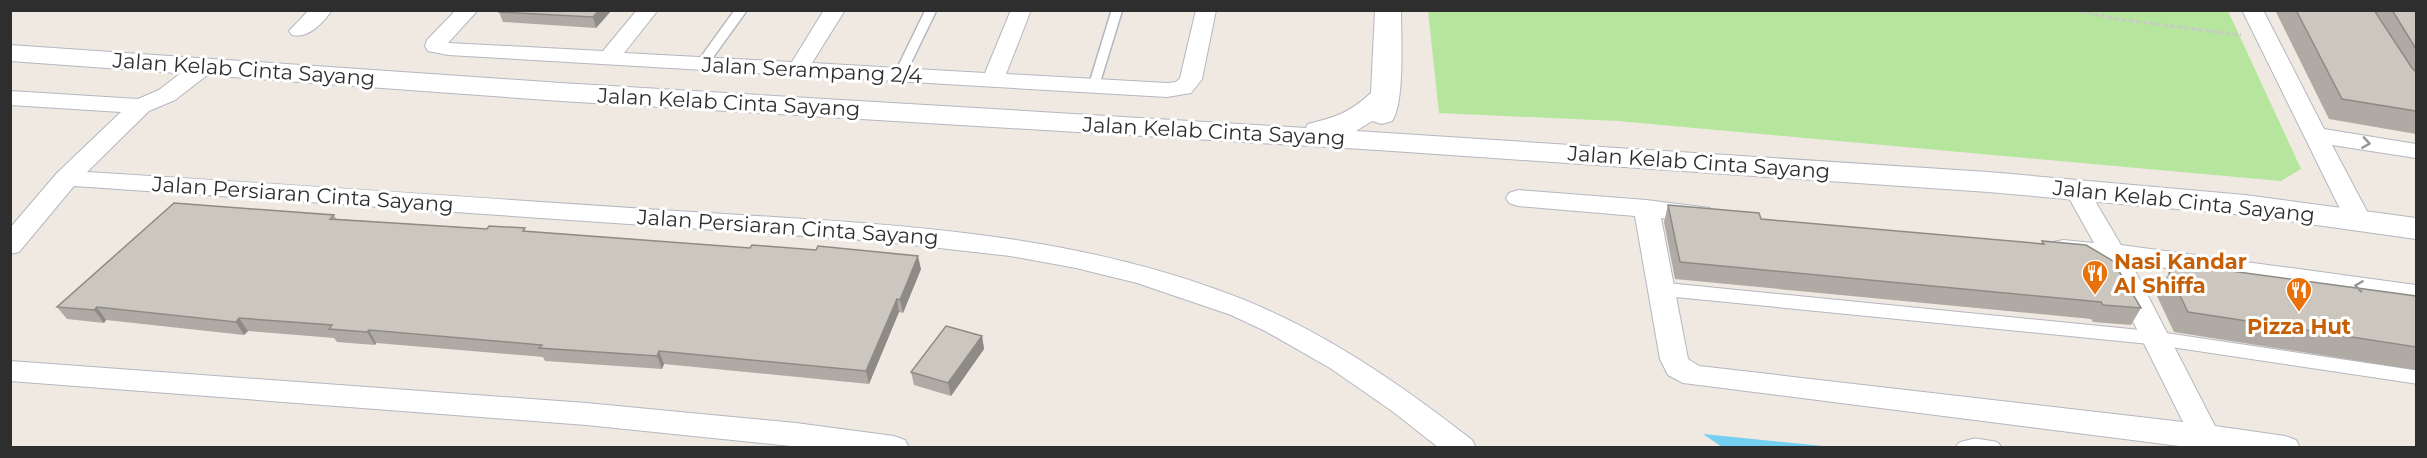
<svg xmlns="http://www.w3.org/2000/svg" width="2427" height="458" font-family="Montserrat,sans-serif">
	<rect width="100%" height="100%" fill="#efe9e1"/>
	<path fill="#b6e59e" d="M 1428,11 L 2228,11 L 2301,169 L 2281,181 L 1618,121 L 1439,113 Z"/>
	<path fill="#75cff0" d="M 1703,434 L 1833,447 L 1722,447 Z"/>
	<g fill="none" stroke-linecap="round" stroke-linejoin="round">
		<g stroke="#b4b7c1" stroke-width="13">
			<path id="service-far1" d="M 702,64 L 741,10
				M 899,76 L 931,10
				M 1094,85 L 1117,10"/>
		</g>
		<g stroke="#b4b7c1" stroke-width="15">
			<path id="service" d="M 1661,289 L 2155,338 L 2416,377
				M 1963,448 L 1975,445 L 1994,448"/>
		</g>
		<g stroke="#b4b7c1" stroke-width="2">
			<path id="minor" d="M 309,10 L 332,10 C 323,23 308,39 292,35 L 289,31 Z
				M 456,10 L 478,10 L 448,43 L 603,51 L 637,10 L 658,10 L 624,53 L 792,62 L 824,10 L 845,10 L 812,63 L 985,73 L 1011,10 L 1031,10 L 1006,74 L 1167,83 L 1176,82 L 1180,78 L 1196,10 L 1216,10 L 1202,79 L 1191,93 L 1167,97 L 448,55 L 428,51 L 425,46 L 427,40 Z
				M 2242,10 L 2263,10 L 2324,129 L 2416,144 L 2416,158 L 2332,145 L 2371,219 L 2367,225 L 2358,227 L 2349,225 L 2345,219 Z
				M 203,60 L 211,62 L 214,67 L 211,72 L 175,100 L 149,111 L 87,172 C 284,184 481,198 677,211 C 858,223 1046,227 1218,290 C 1312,323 1394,379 1472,440 L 1476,448 L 1439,448 L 1392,411 L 1330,368 L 1265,331 L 1231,315 L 1137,283 L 1076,268 L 1010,256 L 877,241 L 74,186 L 19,252 L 10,254 L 10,228 L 57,173 L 121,112 L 10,105 L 10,91 L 138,99 L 159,90 L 195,62 Z
				M 2076,181 L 2085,184 L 2121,245 L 2416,285 L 2416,303 L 2131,263 L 2215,426 L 2285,436 L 2296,440 L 2300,448 L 2195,448 L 1683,383 L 1668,375 L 1660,359 L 1635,216 L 1518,206 L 1509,203 L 1506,198 L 1509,193 L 1518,190 L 1646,200 L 1710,208 L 1714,214 L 1710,220 L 1701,222 L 1661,218 L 1688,359 L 1699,366 L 2183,422 L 2103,261 L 2054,254 L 2050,248 L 2054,242 L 2063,240 L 2094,243 L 2064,189 L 2067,184 Z
				M 10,361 L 586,403 L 796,423 L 894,436 L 905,440 L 909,448 L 810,448 L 586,425 L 10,381 Z"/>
		</g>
		<g stroke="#b4b7c1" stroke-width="2">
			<path id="secondary" d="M 1375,10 L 1401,10 C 1401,35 1405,103 1392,121 L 1382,124 L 1372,121 L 1356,131 L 1988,172 L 2245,195 L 2416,218 L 2416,239 L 2245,215 L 1988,192 L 1378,150 L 561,101 L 10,61 L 10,45 L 561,83 L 1306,128 L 1308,124 C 1336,117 1349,113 1371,93 Z"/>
		</g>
		<path stroke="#c9c9c9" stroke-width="3" stroke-dasharray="4 3" stroke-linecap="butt" d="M 2074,10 L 2117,19 L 2241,35"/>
		<use href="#service-far1" stroke="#fff" stroke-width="10"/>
		<use href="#service" stroke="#fff" stroke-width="13"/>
		<use href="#minor" fill="#fff" fill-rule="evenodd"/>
		<use href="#secondary" fill="#fff" fill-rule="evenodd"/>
	</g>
	<path fill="#afaba4" d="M 500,10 L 612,10 L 596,28 L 503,22 L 499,12 Z
		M 2275,10 L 2416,10 L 2416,134 L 2329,119 Z
		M 1668,205 L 1761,219 L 2041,244 L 2042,241 L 2141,308 L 2131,325 L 2093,322 L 2091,319 L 1675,279 L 1664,222 Z
		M 334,215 L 336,219 L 425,225 L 526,231 L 921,269 L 903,313 L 899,312 L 869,384 L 664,364 L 662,369 L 545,361 L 543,357 L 376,343 L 375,345 L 337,342 L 334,338 L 248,331 L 244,335 L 106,320 L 104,323 L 67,319 L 57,307 Z
		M 2169,273 L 2416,296 L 2416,370 L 2174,332 L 2156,294 Z
		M 982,336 L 984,349 L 951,396 L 914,385 L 911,372 Z"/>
	<path fill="#8e8b86" d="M 599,10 L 612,10 L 596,28 L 593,17 Z
		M 918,256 L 921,269 L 903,313 L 900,300 Z
		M 897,299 L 899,312 L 869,384 L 866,371 Z
		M 97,307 L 106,320 L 104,323 L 94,310 Z
		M 239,318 L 248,331 L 244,335 L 236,322 Z
		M 369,330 L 376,343 L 375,345 L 367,332 Z
		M 982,336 L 984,349 L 951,396 L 948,383 Z
		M 659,351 L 664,364 L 662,369 L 657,356 Z"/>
	<path fill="#cbc7bf" stroke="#8e8b86" stroke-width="1.5" d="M 500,10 L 599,10 L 593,17 L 499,12 Z
		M 2296,10 L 2374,10 L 2412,68 L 2416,72 L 2416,111 L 2342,99 Z
		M 2392,10 L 2416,10 L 2416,49 Z
		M 174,203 L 334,215 L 330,219 L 425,225 L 487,229 L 489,226 L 525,228 L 523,231 L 750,248 L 752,245 L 816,250 L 818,246 L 918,256 L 900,300 L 897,299 L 866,371 L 659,351 L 657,356 L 539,348 L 542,345 L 369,330 L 367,332 L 329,329 L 332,325 L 239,318 L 236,322 L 97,307 L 94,310 L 57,307 Z
		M 1668,205 L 1759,213 L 1761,219 L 2044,244 L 2042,241 L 2086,245 L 2113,261 L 2141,308 L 2103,305 L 2101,302 L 1680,262 Z
		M 2179,264 L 2416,296 L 2416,347 L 2188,312 L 2169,273 Z
		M 946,326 L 982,336 L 948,383 L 911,372 Z"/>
	<defs><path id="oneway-chevron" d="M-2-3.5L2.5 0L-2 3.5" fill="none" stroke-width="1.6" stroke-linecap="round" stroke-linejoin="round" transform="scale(1.5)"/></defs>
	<g stroke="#969696">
		<use href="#oneway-chevron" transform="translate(2366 143) rotate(9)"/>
		<use href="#oneway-chevron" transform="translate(2359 286) rotate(-172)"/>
	</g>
	<defs>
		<g id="restaurant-pin" transform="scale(1.35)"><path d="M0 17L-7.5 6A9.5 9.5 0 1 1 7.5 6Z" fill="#e8710a" stroke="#fff"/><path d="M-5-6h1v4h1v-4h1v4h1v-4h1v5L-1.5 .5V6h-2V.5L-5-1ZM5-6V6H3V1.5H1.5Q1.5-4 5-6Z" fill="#fff"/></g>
	</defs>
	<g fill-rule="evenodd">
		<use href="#restaurant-pin" x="2095" y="273"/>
		<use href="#restaurant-pin" x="2299" y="290"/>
	</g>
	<g text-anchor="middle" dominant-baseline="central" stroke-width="6" stroke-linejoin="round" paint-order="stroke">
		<g font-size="21" fill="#2e2e2e" stroke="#fff">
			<text transform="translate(244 69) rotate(4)">Jalan Kelab Cinta Sayang</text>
			<text transform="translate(812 70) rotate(3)">Jalan Serampang 2/4</text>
			<text transform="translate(729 102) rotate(3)">Jalan Kelab Cinta Sayang</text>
			<text transform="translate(1214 131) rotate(3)">Jalan Kelab Cinta Sayang</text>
			<text transform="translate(1699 162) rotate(4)">Jalan Kelab Cinta Sayang</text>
			<text transform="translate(303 194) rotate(4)">Jalan Persiaran Cinta Sayang</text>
			<text transform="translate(2184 201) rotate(6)">Jalan Kelab Cinta Sayang</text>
			<text transform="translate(788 227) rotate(4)">Jalan Persiaran Cinta Sayang</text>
		</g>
		<g font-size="21" font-weight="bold" fill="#c56008" stroke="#fff" text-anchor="start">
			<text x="2114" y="261">Nasi Kandar<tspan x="2114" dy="24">Al Shiffa</tspan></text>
			<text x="2299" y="326" text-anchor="middle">Pizza Hut</text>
		</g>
	</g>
	<rect width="2427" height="458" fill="none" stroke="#2e2e2e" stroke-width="24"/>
</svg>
